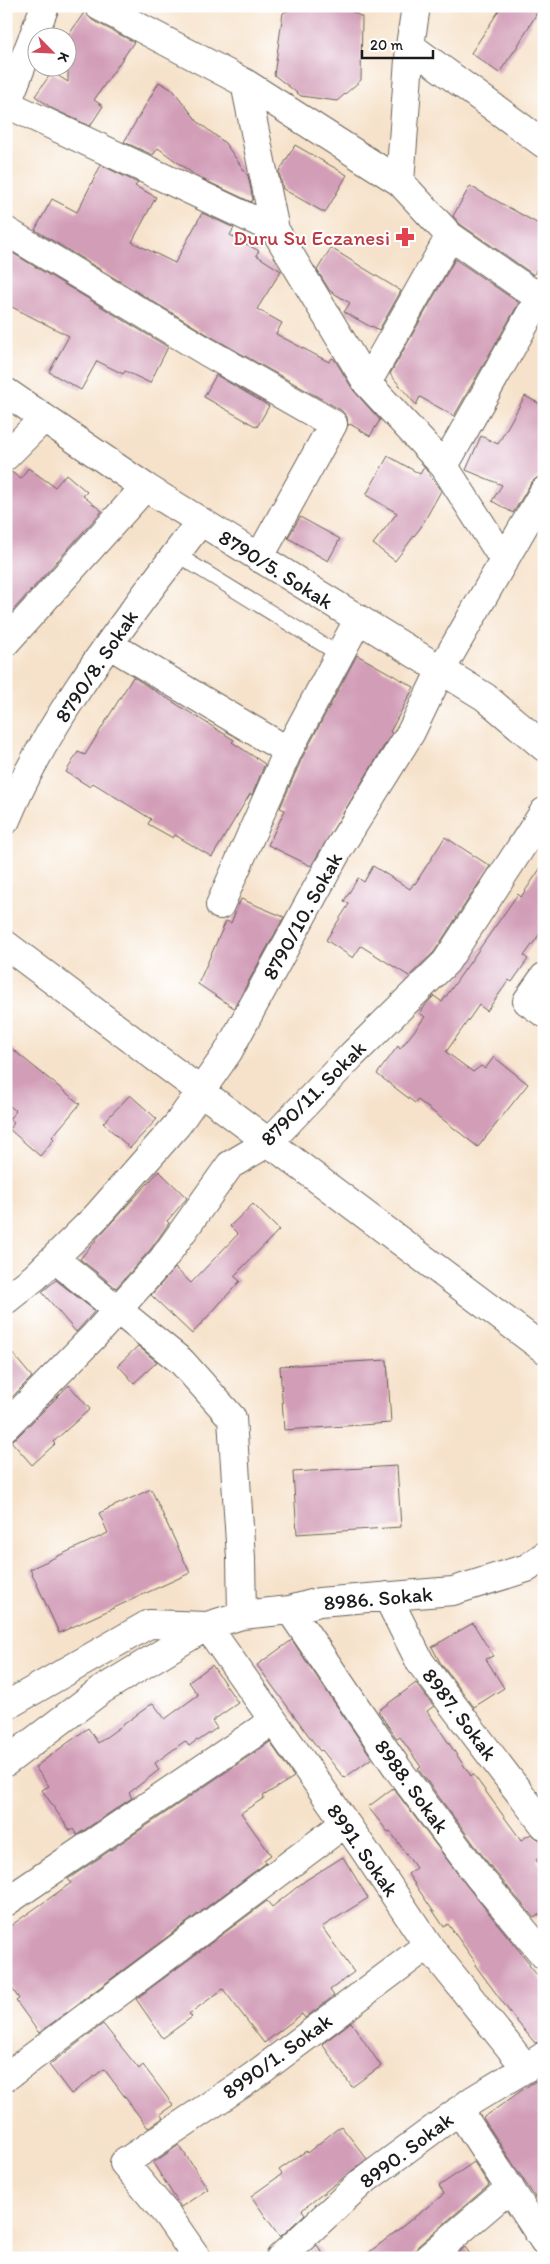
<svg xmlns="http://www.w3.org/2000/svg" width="550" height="2264" font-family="Itim,sans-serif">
	<rect width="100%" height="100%" fill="#fff"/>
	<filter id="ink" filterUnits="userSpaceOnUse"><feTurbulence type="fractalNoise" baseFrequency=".02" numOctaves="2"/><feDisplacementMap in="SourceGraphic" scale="10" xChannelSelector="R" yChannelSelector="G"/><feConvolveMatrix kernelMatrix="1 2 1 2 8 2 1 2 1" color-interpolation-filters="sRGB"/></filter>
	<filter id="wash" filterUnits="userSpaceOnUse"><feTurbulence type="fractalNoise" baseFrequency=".0096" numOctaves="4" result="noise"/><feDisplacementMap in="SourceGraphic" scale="20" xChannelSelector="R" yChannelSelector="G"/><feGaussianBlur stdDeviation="1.12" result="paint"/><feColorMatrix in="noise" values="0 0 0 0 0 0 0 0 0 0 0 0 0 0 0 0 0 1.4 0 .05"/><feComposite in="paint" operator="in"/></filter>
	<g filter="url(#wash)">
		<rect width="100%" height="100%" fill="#f6e2ca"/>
		<g id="blocks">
			<path fill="#d29db7" d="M 298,6 L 342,6 L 362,17 L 361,80 L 337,101 L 301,96 L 274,75 L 283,13 Z
				M 502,6 L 541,6 L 517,47 L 499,73 L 471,53 Z
				M 85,11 L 92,20 L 134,42 L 94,100 L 103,106 L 90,126 L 53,109 L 35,96 L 52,72 L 68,82 L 68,36 Z
				M 159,82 L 173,90 L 198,122 L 225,143 L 248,176 L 253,199 L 251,202 L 196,176 L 158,148 L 153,155 L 124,142 Z
				M 295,145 L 347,175 L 325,213 L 283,189 L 279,172 Z
				M 101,165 L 138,183 L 135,186 L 156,197 L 132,242 L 175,263 L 202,213 L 234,228 L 230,235 L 259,251 L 256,255 L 281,271 L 257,309 L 282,323 L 276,334 L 329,362 L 332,358 L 334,359 L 354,391 L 380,420 L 370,436 L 350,424 L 348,426 L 347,417 L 341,410 L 215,339 L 35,230 L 52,199 L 77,212 Z
				M 470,186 L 544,227 L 544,252 L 534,275 L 460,224 L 453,216 Z
				M 331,248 L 401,291 L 379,330 L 372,326 L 371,327 L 344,312 L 350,303 L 330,291 L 317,270 Z
				M 6,249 L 168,347 L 150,383 L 125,371 L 123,374 L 97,361 L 81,390 L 49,372 L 69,336 L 6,304 Z
				M 455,259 L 519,303 L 454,416 L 420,397 L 416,405 L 390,374 Z
				M 216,375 L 269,406 L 257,427 L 204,397 Z
				M 525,396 L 544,406 L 544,472 L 531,483 L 513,513 L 492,501 L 502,485 L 466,470 L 481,436 L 498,444 Z
				M 388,456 L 420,474 L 424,467 L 441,491 L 421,527 L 395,561 L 373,544 L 397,513 L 366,495 Z
				M 28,468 L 55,487 L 66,474 L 87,492 L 83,496 L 102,511 L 6,618 L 6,471 L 10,471 L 21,479 Z
				M 300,517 L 340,539 L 328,561 L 288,538 Z
				M 357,655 L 414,687 L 390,732 L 392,733 L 311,866 L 268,845 L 285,810 L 280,808 L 302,758 Z
				M 133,677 L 234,740 L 232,742 L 265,764 L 252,795 L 250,794 L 212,857 L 175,835 L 173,838 L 148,824 L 151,819 L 93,783 L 90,787 L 66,772 L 78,752 L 85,755 Z
				M 445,837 L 490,866 L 434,952 L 409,976 L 361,946 L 353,958 L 326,940 L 349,904 L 344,901 L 358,878 L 364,882 L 373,866 L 410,889 L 414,883 L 415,884 Z
				M 544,863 L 544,928 L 524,956 L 528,959 L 512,982 L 509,980 L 487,1011 L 479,1005 L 446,1052 L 473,1072 L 481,1066 L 485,1069 L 494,1057 L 528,1084 L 478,1147 L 418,1100 L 415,1103 L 377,1074 L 398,1046 L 400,1049 L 425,1017 L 420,1013 L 427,1003 L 434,996 L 442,1002 L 518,894 L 521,897 Z
				M 241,899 L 284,917 L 234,1008 L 198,984 L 226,921 L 231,923 Z
				M 6,1044 L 80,1104 L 52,1137 L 54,1139 L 40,1156 L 9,1129 L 14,1123 L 9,1119 L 16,1111 L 6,1103 Z
				M 130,1095 L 157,1119 L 130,1148 L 103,1123 Z
				M 159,1171 L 187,1198 L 167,1221 L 169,1223 L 151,1249 L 116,1288 L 80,1259 L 100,1235 Z
				M 253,1204 L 279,1230 L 234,1276 L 240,1281 L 192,1334 L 151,1295 L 175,1268 L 191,1283 L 238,1234 L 230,1226 Z
				M 56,1280 L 95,1311 L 76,1332 L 42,1292 Z
				M 6,1346 L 32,1377 L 6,1403 Z
				M 138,1346 L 157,1362 L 134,1383 L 118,1365 Z
				M 387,1360 L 391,1423 L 284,1430 L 280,1366 Z
				M 69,1385 L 90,1409 L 53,1442 L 55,1444 L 32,1465 L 11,1441 L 17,1437 Z
				M 397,1466 L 401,1527 L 297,1534 L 293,1472 Z
				M 151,1489 L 190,1573 L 59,1633 L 30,1569 L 108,1533 L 99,1513 Z
				M 473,1623 L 493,1656 L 486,1659 L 504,1688 L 474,1707 L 441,1664 L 432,1647 Z
				M 292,1640 L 372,1758 L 344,1778 L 322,1750 L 320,1751 L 257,1665 Z
				M 212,1665 L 238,1703 L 212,1721 L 217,1728 L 198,1741 L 197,1740 L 189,1746 L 185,1741 L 155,1763 L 159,1770 L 129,1793 L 132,1798 L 77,1835 L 73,1829 L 70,1831 L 42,1790 L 49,1786 L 35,1767 L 88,1728 L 98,1743 L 153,1703 L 165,1719 L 198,1695 L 189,1682 Z
				M 416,1683 L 434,1706 L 427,1711 L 471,1776 L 473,1774 L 521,1840 L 531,1834 L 544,1843 L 544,1854 L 536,1860 L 544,1871 L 544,1911 L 534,1918 L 491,1867 L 418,1769 L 421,1767 L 400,1737 L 397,1739 L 378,1711 Z
				M 270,1742 L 294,1777 L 263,1796 L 264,1798 L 241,1813 L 271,1855 L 264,1860 L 266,1863 L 39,2033 L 16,2001 L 19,1999 L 6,1979 L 6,1929 L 71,1883 L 68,1879 Z
				M 393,1788 L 467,1886 L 530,1964 L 529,1965 L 544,1984 L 544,2040 L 535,2043 L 515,2019 L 475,1965 L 476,1963 L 448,1924 L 444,1927 L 408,1874 L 416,1868 L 390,1831 L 388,1832 L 368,1807 Z
				M 343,1857 L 368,1898 L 322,1927 L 354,1972 L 330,1990 L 334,1996 L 305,2018 L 302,2014 L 264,2043 L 223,1989 L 189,2014 L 192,2017 L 163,2038 L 136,1999 L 267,1901 L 272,1907 L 306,1880 Z
				M 351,2022 L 381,2066 L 352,2087 L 322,2044 Z
				M 103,2024 L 139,2069 L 143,2065 L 173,2105 L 160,2114 L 163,2118 L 148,2128 L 104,2069 L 71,2094 L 49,2065 Z
				M 535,2081 L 544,2094 L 544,2211 L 483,2118 Z
				M 341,2126 L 367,2159 L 302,2210 L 305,2214 L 280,2237 L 251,2196 L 282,2174 L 279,2170 L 306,2151 L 307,2153 Z
				M 179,2145 L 208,2189 L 181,2207 L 153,2163 Z
				M 474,2162 L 489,2185 L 418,2246 L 413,2258 L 362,2258 L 444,2194 L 439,2186 Z
				M 317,2245 L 326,2258 L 303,2258 Z
				M 465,2247 L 473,2258 L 452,2258 Z"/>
		</g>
	</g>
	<g filter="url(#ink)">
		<use href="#blocks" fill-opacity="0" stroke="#686159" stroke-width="1"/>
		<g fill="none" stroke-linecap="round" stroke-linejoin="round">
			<g stroke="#686159" stroke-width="16">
				<path id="lane" d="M 176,554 L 340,655"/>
			</g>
			<g stroke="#686159" stroke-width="30">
				<path id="street" d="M 99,6 L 245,83 L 400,182 L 450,236 L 544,301
					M 410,46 L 544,144
					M 245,83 L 275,230 L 367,383 L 444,466 L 504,560
					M 7,104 L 275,230
					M 400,182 L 410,46 L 416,6
					M 6,231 L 207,352 L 333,424 L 259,558
					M 367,383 L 450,236
					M 6,456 L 44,418
					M 444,466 L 544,290
					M 6,642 L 145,487
					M 110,645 L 288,751
					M 6,820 C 52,710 130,616 200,522
					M 220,905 L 288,751 L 358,620
					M 6,945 L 544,1349
					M 544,977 L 527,1001 L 544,1013
					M 55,1259 L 182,1362 L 232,1418 L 241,1558 L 242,1615
					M 6,1300 L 35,1277 L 96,1217 L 177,1125 L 228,1052 L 339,848 L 411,732 L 441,670 L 544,491
					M 6,1426 L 93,1337 L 163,1259 L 230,1165 L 269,1142 L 352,1055 L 446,962 L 544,812
					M 387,1596 L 420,1662 L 544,1825
					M 290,1610 L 398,1769 L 479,1877 L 544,1955
					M 207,1626 L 363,1848 L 428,1945 L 526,2068
					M 6,1706 L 149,1624 L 207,1626
					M 6,1762 L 100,1691 L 207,1626 L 242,1615 L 290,1610 L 319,1602 L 453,1591 L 527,1568 L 544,1556
					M 6,1902 L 273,1721
					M 6,2077 L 345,1823
					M 459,2110 L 544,2241
					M 197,2258 L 168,2216 L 124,2163 L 251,2078 L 428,1945
					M 280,2258 L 362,2182 L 473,2100 L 526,2068 L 544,2056
					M 428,2258 L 510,2188"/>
			</g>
			<g stroke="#686159" stroke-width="30">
				<path id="primary" d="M 6,106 L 45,6
					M 6,392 L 145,487 L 485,697 L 544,747"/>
			</g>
			<use href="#lane" stroke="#fff" stroke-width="14"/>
			<use href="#street" stroke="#fff" stroke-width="28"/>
			<use href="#primary" stroke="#fff" stroke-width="28"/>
		</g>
	</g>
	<defs>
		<g id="pharmacy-bare" transform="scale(1.5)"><path d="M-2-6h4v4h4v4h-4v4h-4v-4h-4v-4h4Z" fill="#e0444e" stroke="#fff" stroke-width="2.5" paint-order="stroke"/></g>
	</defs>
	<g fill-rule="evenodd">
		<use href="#pharmacy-bare" x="405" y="237"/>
	</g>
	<g text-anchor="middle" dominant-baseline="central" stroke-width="4" stroke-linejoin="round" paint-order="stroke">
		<g font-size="21" fill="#be3a42" stroke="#fff" text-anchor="end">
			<text x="390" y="237">Duru Su Eczanesi</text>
		</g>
		<g font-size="21" fill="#1c1c1c" stroke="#fff">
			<text transform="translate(276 569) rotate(32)">8790/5. Sokak</text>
			<text transform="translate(96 666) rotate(-56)">8790/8. Sokak</text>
			<text transform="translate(302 916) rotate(-61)">8790/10. Sokak</text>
			<text transform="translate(313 1093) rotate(-45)">8790/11. Sokak</text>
			<text transform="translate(378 1598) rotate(-5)">8986. Sokak</text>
			<text transform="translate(460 1714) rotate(53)">8987. Sokak</text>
			<text transform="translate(412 1786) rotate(54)">8988. Sokak</text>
			<text transform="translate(363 1850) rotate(55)">8991. Sokak</text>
			<text transform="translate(277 2056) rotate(-36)">8990/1. Sokak</text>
			<text transform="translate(406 2150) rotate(-37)">8990. Sokak</text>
		</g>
	</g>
	<rect width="550" height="2264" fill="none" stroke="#fff" stroke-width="25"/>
	<g transform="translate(52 52) rotate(114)"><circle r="24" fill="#ffffff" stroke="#a4a4a4"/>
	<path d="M0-4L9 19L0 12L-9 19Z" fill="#d1495b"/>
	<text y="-8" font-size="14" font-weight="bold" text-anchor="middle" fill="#1c1c1c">K</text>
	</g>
	<path d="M362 50v8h71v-8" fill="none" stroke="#1c1c1c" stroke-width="2.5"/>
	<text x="370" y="50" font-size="15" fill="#1c1c1c" stroke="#ffffff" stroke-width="4" paint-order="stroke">20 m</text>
</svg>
